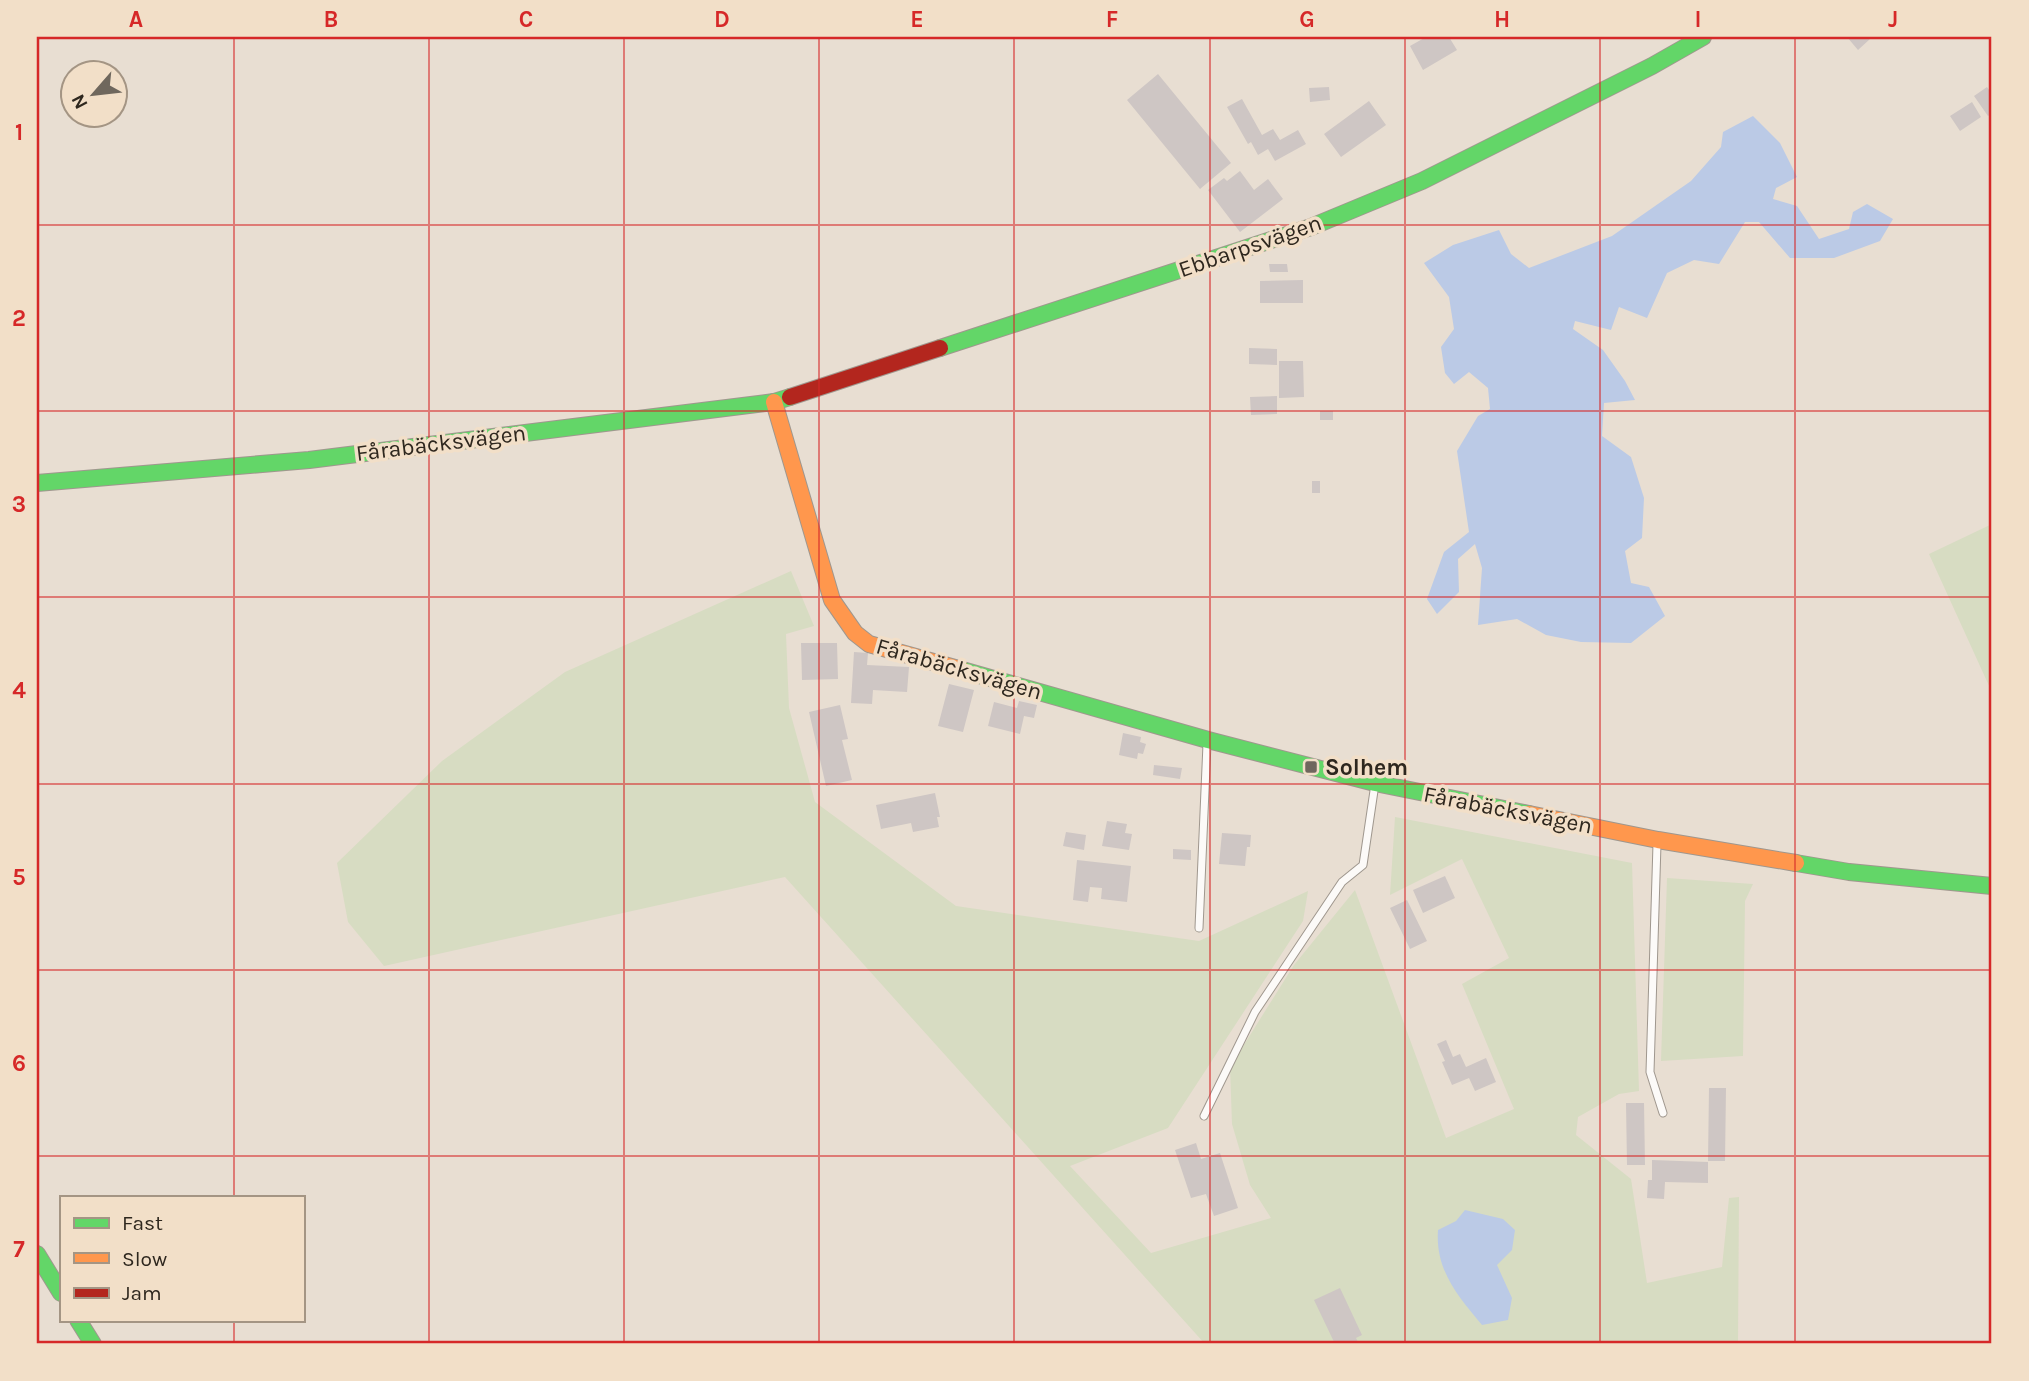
<svg xmlns="http://www.w3.org/2000/svg" width="2029" height="1381" font-family="Karla,sans-serif">
	<rect width="100%" height="100%" fill="#e8ded2"/>
	<path fill="#d7dcc2" d="M 1992,524 L 1992,867 L 1991,867 L 1990,688 L 1929,554 Z
		M 791,571 L 814,626 L 786,634 L 789,708 L 815,802 L 956,906 L 1199,941 L 1308,891 L 1303,921 L 1168,1128 L 1070,1166 L 1151,1253 L 1271,1218 L 1250,1185 L 1232,1124 L 1230,1067 L 1294,965 L 1355,890 L 1446,1138 L 1514,1109 L 1462,984 L 1509,958 L 1462,859 L 1390,895 L 1395,817 L 1632,863 L 1639,1091 L 1619,1094 L 1578,1117 L 1576,1135 L 1631,1179 L 1647,1283 L 1722,1267 L 1729,1198 L 1739,1197 L 1738,1344 L 1205,1344 L 785,877 L 384,966 L 348,922 L 337,863 L 442,761 L 565,672 Z
		M 1667,878 L 1753,884 L 1745,901 L 1743,1056 L 1661,1061 Z"/>
	<path fill="#bbcae6" d="M 1753,116 L 1780,143 L 1797,177 L 1776,188 L 1773,199 L 1797,206 L 1819,239 L 1849,229 L 1853,212 L 1867,204 L 1893,219 L 1880,241 L 1834,258 L 1790,258 L 1759,222 L 1745,222 L 1719,264 L 1694,260 L 1667,273 L 1647,318 L 1619,307 L 1611,330 L 1575,321 L 1573,329 L 1603,350 L 1625,381 L 1635,400 L 1604,403 L 1602,436 L 1631,457 L 1644,498 L 1642,538 L 1625,551 L 1631,583 L 1649,587 L 1665,616 L 1631,643 L 1581,642 L 1546,635 L 1517,619 L 1478,625 L 1482,568 L 1475,544 L 1458,559 L 1459,592 L 1437,614 L 1427,599 L 1444,552 L 1469,532 L 1457,451 L 1478,416 L 1490,409 L 1488,388 L 1469,372 L 1454,384 L 1445,373 L 1441,347 L 1454,329 L 1449,297 L 1424,263 L 1453,245 L 1499,230 L 1511,254 L 1529,268 L 1612,236 L 1691,181 L 1721,147 L 1723,132 Z
		M 1465,1210 L 1503,1219 L 1515,1230 L 1512,1250 L 1497,1265 L 1512,1298 L 1508,1320 L 1482,1325 C 1458,1296 1435,1270 1438,1230 L 1456,1221 Z"/>
	<path fill="#cec6c4" d="M 1426,37 L 1449,37 L 1457,50 L 1423,70 L 1410,46 Z
		M 1847,37 L 1868,37 L 1870,39 L 1858,50 Z
		M 1158,74 L 1231,163 L 1200,189 L 1127,100 Z
		M 1329,87 L 1330,100 L 1310,102 L 1309,88 Z
		M 1987,87 L 1992,94 L 1992,113 L 1988,116 L 1974,96 Z
		M 1242,99 L 1262,135 L 1273,129 L 1280,140 L 1298,130 L 1306,144 L 1275,161 L 1268,149 L 1258,155 L 1251,142 L 1248,144 L 1227,107 Z
		M 1369,101 L 1386,125 L 1341,157 L 1324,134 Z
		M 1972,102 L 1981,117 L 1960,131 L 1950,116 Z
		M 1240,171 L 1254,190 L 1268,179 L 1283,199 L 1240,232 L 1208,190 L 1224,178 L 1227,181 Z
		M 1269,264 L 1287,264 L 1288,272 L 1270,272 Z
		M 1303,280 L 1303,303 L 1260,303 L 1260,281 Z
		M 1249,348 L 1277,349 L 1277,365 L 1249,364 Z
		M 1279,361 L 1303,361 L 1304,397 L 1279,398 Z
		M 1277,396 L 1277,414 L 1251,415 L 1250,397 Z
		M 1320,411 L 1333,411 L 1333,420 L 1320,420 Z
		M 1312,481 L 1320,481 L 1320,493 L 1312,493 Z
		M 801,643 L 837,643 L 838,679 L 802,680 Z
		M 854,652 L 868,653 L 867,665 L 909,667 L 907,692 L 873,690 L 872,704 L 851,703 Z
		M 949,684 L 974,690 L 963,732 L 938,726 Z
		M 1019,701 L 1037,705 L 1034,718 L 1024,716 L 1020,734 L 988,726 L 994,702 L 1017,708 Z
		M 840,705 L 848,739 L 842,740 L 852,780 L 826,786 L 809,712 Z
		M 1123,733 L 1141,737 L 1140,742 L 1146,744 L 1143,754 L 1138,753 L 1137,759 L 1119,755 Z
		M 1154,765 L 1182,768 L 1180,779 L 1153,775 Z
		M 935,793 L 940,817 L 937,817 L 939,827 L 913,832 L 911,823 L 881,829 L 876,805 Z
		M 1107,821 L 1127,824 L 1125,833 L 1132,834 L 1129,850 L 1102,846 Z
		M 1066,832 L 1086,835 L 1084,850 L 1063,846 Z
		M 1222,833 L 1251,835 L 1250,847 L 1247,847 L 1245,866 L 1219,864 Z
		M 1173,849 L 1191,850 L 1191,860 L 1173,859 Z
		M 1077,860 L 1131,866 L 1127,902 L 1101,899 L 1102,888 L 1090,887 L 1088,902 L 1073,900 Z
		M 1445,876 L 1455,898 L 1423,913 L 1413,890 Z
		M 1407,900 L 1427,941 L 1410,949 L 1390,908 Z
		M 1446,1040 L 1453,1057 L 1460,1054 L 1466,1067 L 1486,1058 L 1496,1082 L 1475,1091 L 1469,1078 L 1452,1085 L 1442,1062 L 1445,1061 L 1437,1044 Z
		M 1709,1088 L 1726,1088 L 1725,1161 L 1708,1161 Z
		M 1626,1103 L 1644,1103 L 1645,1165 L 1627,1165 Z
		M 1196,1143 L 1201,1159 L 1220,1153 L 1238,1208 L 1214,1216 L 1206,1194 L 1191,1198 L 1175,1150 Z
		M 1652,1160 L 1708,1162 L 1708,1183 L 1665,1182 L 1664,1199 L 1647,1198 L 1648,1180 L 1652,1180 Z
		M 1340,1288 L 1362,1335 L 1356,1338 L 1359,1344 L 1335,1344 L 1314,1300 Z"/>
	<g fill="none" stroke-linecap="round" stroke-linejoin="round">
		<g stroke="#9f978e" stroke-width="9">
			<path id="lane" d="M 1657,844 L 1650,1072 L 1663,1113
				M 1199,928 L 1207,744
				M 1204,1116 L 1255,1012 L 1342,882 L 1363,865 L 1375,784"/>
		</g>
		<g stroke="#9f978e" stroke-width="18">
			<path id="fast" d="M 940,348 L 1311,227 L 1422,181 L 1652,66 L 1703,37
				M 37,483 L 309,460 L 774,402 L 790,397
				M 962,670 L 1208,740 L 1375,783 L 1529,814
				M 1796,863 L 1849,872 L 1992,886
				M 37,1254 L 61,1293
				M 78,1320 L 93,1344"/>
		</g>
		<g stroke="#9f978e" stroke-width="18">
			<path id="slow" d="M 774,402 L 832,600 L 855,633 L 869,644 L 962,670
				M 1529,814 L 1658,840 L 1796,863"/>
		</g>
		<g stroke="#9f978e" stroke-width="18">
			<path id="jam" d="M 790,397 L 940,348"/>
		</g>
		<use href="#lane" stroke="#fcfaf8" stroke-width="7"/>
		<use href="#fast" stroke="#63d668" stroke-width="16"/>
		<use href="#slow" stroke="#ff974d" stroke-width="16"/>
		<use href="#jam" stroke="#b3261e" stroke-width="16"/>
	</g>
	<path fill="none" stroke="#d62828" stroke-width="2" stroke-opacity="0.55" d="M 234,37 L 234,1197M 429,37 L 429,1344M 624,37 L 624,1344M 819,37 L 819,1344M 1014,37 L 1014,1344M 1210,37 L 1210,1344M 1405,37 L 1405,1344M 1600,37 L 1600,1344M 1795,37 L 1795,1344M 37,225 L 1992,225M 37,411 L 1992,411M 37,597 L 1992,597M 37,784 L 1992,784M 37,970 L 1992,970M 37,1156 L 1992,1156M 234,1320 L 234,1344"/>
	<rect fill="#6f675d" stroke="#f2dfc8" stroke-width="2.5" x="1304" y="760" width="14" height="14" rx="3.5"/>
	<g text-anchor="middle" dominant-baseline="central" stroke-width="7" stroke-linejoin="round" paint-order="stroke">
		<g font-size="23" fill="#2e271e" stroke="#f2dfc8">
			<text transform="translate(1250 246) rotate(-19)">Ebbarpsvägen</text>
			<text transform="translate(441 443) rotate(-7)">Fårabäcksvägen</text>
			<text transform="translate(959 669) rotate(16)">Fårabäcksvägen</text>
			<text transform="translate(1508 810) rotate(11)">Fårabäcksvägen</text>
		</g>
		<g font-size="23" font-weight="bold" fill="#2e271e" stroke="#f2dfc8" text-anchor="start">
			<text x="1325" y="767">Solhem</text>
		</g>
	</g>
	<rect width="2029" height="1381" fill="none" stroke="#f2dfc8" stroke-width="77"/>
	<rect x="60" y="1196" width="245" height="126" fill="#f2dfc8" stroke="#a49584" stroke-width="2"/>
	<rect x="74" y="1218" width="35" height="10" fill="#63d668" stroke="#a49584" stroke-width="2"/>
	<text x="122" y="1230" font-size="21" fill="#2e271e">Fast</text>
	<rect x="74" y="1253" width="35" height="10" fill="#ff974d" stroke="#a49584" stroke-width="2"/>
	<text x="122" y="1266" font-size="21" fill="#2e271e">Slow</text>
	<rect x="74" y="1288" width="35" height="10" fill="#b3261e" stroke="#a49584" stroke-width="2"/>
	<text x="122" y="1300" font-size="21" fill="#2e271e">Jam</text>
	<g transform="translate(94 94) rotate(242)"><circle r="33" fill="#f2dfc8" stroke="#a49584" stroke-width="2"/>
	<path d="M0-5L12 26L0 18L-12 26Z" fill="#6f675d"/>
	<text y="-10" font-size="19" font-weight="bold" text-anchor="middle" fill="#2e271e">N</text>
	</g>
	<rect x="38" y="38" width="1952" height="1304" fill="none" stroke="#d62828" stroke-width="2.5"/>
	<g font-size="23" text-anchor="middle" font-weight="bold" fill="#d62828">
		<text x="136" y="27">A</text>
		<text x="331" y="27">B</text>
		<text x="526" y="27">C</text>
		<text x="722" y="27">D</text>
		<text x="917" y="27">E</text>
		<text x="1112" y="27">F</text>
		<text x="1307" y="27">G</text>
		<text x="1502" y="27">H</text>
		<text x="1698" y="27">I</text>
		<text x="1893" y="27">J</text>
		<text x="19" y="140">1</text>
		<text x="19" y="326">2</text>
		<text x="19" y="512">3</text>
		<text x="19" y="698">4</text>
		<text x="19" y="885">5</text>
		<text x="19" y="1071">6</text>
		<text x="19" y="1257">7</text>
	</g>
</svg>
